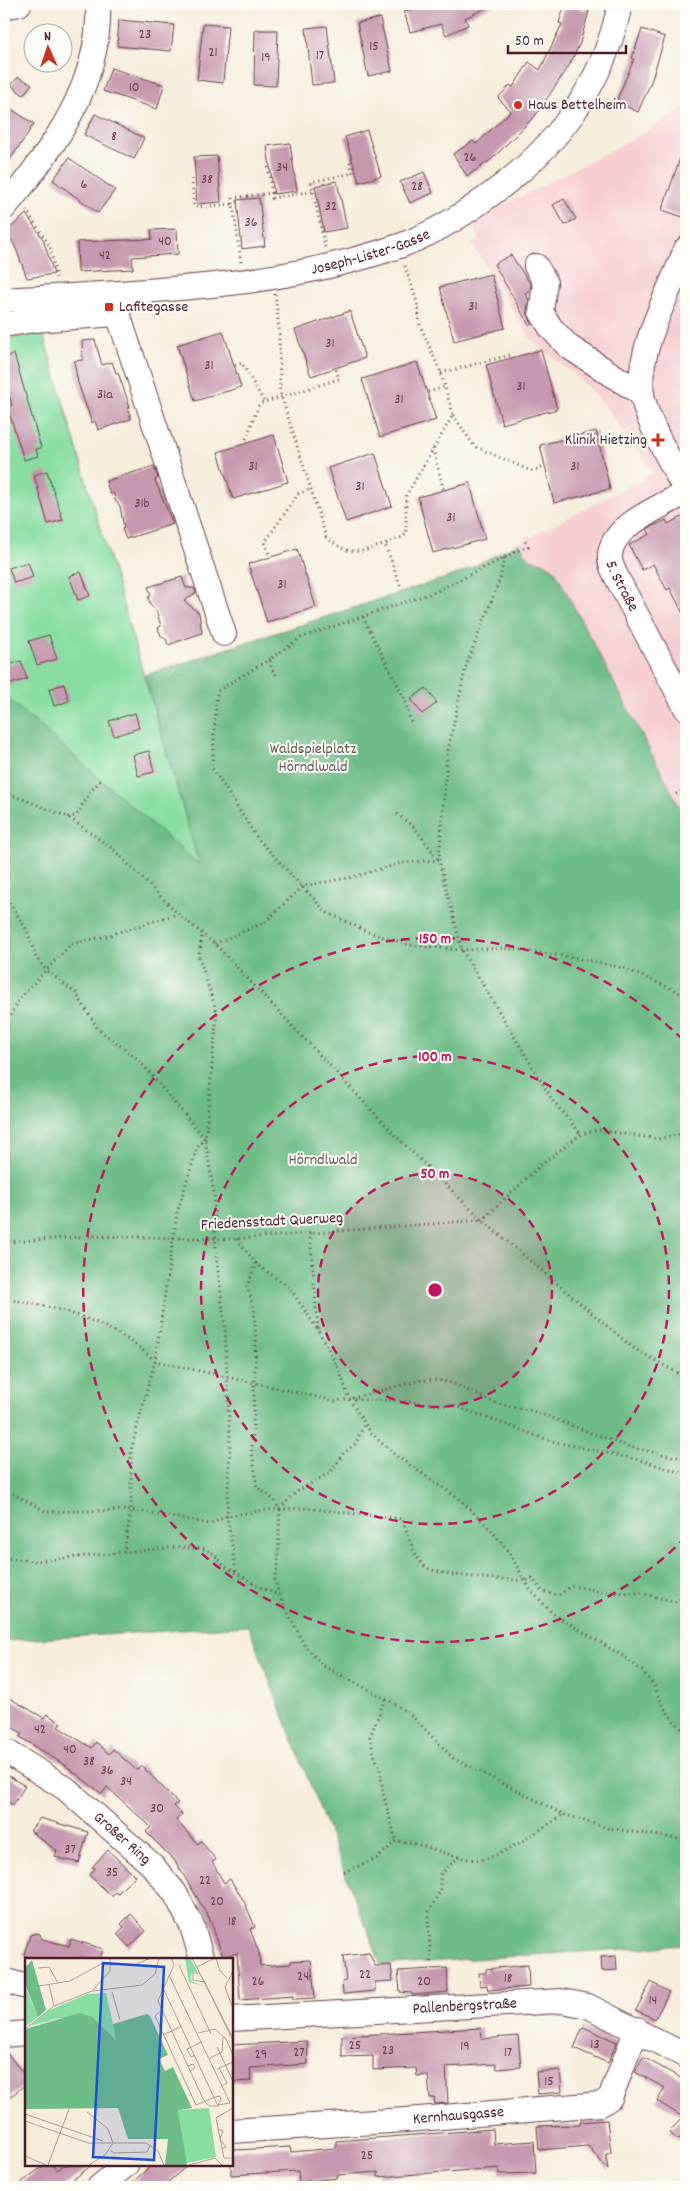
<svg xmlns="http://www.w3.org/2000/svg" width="690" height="2191" font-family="Dekko,sans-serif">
	<rect width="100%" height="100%" fill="#fdfcf7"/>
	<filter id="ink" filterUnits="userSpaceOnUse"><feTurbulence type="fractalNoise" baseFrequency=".02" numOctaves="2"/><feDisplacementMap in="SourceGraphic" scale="10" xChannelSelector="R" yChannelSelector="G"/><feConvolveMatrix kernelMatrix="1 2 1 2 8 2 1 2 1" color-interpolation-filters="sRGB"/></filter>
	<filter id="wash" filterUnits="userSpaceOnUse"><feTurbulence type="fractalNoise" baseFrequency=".0096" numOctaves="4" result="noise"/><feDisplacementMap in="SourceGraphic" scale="20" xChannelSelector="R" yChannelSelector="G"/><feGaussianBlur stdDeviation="1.12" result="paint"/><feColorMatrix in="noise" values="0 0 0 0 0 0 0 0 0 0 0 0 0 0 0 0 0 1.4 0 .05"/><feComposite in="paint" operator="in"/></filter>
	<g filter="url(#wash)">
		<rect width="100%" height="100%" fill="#f7eddb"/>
		<path fill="#f7cfd2" d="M 686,106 L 686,819 L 554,569 L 543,562 L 529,559 L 519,543 L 654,473 L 605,406 L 587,386 L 531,339 L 472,244 L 480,240 L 472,222 L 642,134 Z"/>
		<path fill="#88dea1" stroke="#697e66" d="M 43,334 L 200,866 L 4,695 L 4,339 Z"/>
		<path fill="#6ebd87" stroke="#5c6e59" d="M 519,543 L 529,559 L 543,562 L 554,569 L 686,819 L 686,1945 L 381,1965 L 248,1626 L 4,1641 L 4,695 L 199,865 L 145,675 L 461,573 Z"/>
		<g id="blocks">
			<path fill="#c698af" d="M 431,4 L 495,4 L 465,18 L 468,25 L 446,35 L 441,24 L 410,32 L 404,11 Z
				M 565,4 L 589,11 L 580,43 L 569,66 L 535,116 L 491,160 L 467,176 L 453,154 L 473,141 L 476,144 L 511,111 L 498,98 L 510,85 L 513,87 L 529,62 L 540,70 L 562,24 L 559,23 Z
				M 380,18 L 392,71 L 368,76 L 357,23 Z
				M 119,20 L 174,25 L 171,51 L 117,46 Z
				M 203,24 L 228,26 L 223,83 L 197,80 Z
				M 327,26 L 334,83 L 312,85 L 306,28 Z
				M 642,29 L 665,37 L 651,82 L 638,112 L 616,102 L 634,59 L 632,58 Z
				M 255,30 L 278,30 L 276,86 L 254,85 Z
				M 111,68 L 164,85 L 157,109 L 103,91 Z
				M 18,77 L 32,84 L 23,95 L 11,85 Z
				M 11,109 L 34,124 L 4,169 L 4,120 Z
				M 95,114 L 144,138 L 134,159 L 84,135 Z
				M 367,130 L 381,176 L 359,182 L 345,137 Z
				M 290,143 L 297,191 L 274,194 L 267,146 Z
				M 684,147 L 686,147 L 686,218 L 662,210 Z
				M 217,156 L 221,202 L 197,204 L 194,157 Z
				M 69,158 L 115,190 L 98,213 L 53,180 Z
				M 424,172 L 433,193 L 410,203 L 400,182 Z
				M 337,181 L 347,228 L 324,232 L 315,186 Z
				M 259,198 L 265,246 L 242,249 L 237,200 Z
				M 564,199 L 576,219 L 565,225 L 553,205 Z
				M 26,214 L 43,239 L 54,274 L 27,278 L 15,246 L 6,232 Z
				M 177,229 L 178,254 L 132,257 L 133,269 L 78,272 L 77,242 L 152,239 L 151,230 Z
				M 511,255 L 531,285 L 530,290 L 525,293 L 529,300 L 527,311 L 532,324 L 529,325 L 494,264 Z
				M 491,274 L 505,328 L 454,341 L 440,287 Z
				M 350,311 L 365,358 L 311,376 L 295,330 Z
				M 223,331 L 241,387 L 195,401 L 177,345 Z
				M 95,340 L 102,365 L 112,362 L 116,373 L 118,373 L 130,407 L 128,408 L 131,419 L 98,430 L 95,421 L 92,423 L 78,383 L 74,361 L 83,360 L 82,341 Z
				M 541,350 L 557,409 L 502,424 L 486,365 Z
				M 14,354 L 41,448 L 36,449 L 38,456 L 24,460 L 7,406 L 12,405 L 4,378 L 4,358 Z
				M 417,362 L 436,420 L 380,437 L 362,379 Z
				M 596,431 L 610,489 L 554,503 L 540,445 Z
				M 274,435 L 288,482 L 233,499 L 218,452 Z
				M 375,453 L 392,506 L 346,522 L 328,468 Z
				M 154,466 L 158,478 L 155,480 L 173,524 L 126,539 L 122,529 L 124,528 L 120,506 L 115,500 L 114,494 L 110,494 L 106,481 Z
				M 47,471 L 63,520 L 48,524 L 34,475 Z
				M 470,483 L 485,539 L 433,553 L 418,497 Z
				M 686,515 L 686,619 L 670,588 L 667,590 L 653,564 L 642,570 L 629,545 L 650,534 L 647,529 L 666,520 L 668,524 Z
				M 297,549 L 316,607 L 267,622 L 248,564 Z
				M 28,562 L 33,577 L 14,583 L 9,568 Z
				M 81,572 L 90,596 L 78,600 L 69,576 Z
				M 182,577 L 186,588 L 194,588 L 196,593 L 184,601 L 199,613 L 202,633 L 168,645 L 166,639 L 161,636 L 158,628 L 161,626 L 156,610 L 151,606 L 148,598 L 151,594 L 148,587 Z
				M 49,635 L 57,659 L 37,665 L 29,641 Z
				M 21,661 L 27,679 L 8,685 L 4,666 Z
				M 64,684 L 69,701 L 54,706 L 49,689 Z
				M 426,688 L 437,703 L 422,714 L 411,699 Z
				M 135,713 L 139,728 L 114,736 L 109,721 Z
				M 149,751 L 154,772 L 138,776 L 133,755 Z
				M 4,1695 L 44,1718 L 47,1714 L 61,1723 L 58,1727 L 92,1748 L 96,1742 L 109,1754 L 113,1749 L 136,1770 L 141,1765 L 178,1803 L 174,1806 L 182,1814 L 176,1820 L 198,1844 L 201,1841 L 216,1860 L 212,1862 L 224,1883 L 230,1879 L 245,1903 L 255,1927 L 250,1929 L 259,1953 L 260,1966 L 291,1964 L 291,1961 L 311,1960 L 315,1998 L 293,1999 L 293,1996 L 240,2000 L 237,1953 L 223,1957 L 209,1917 L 175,1861 L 146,1832 L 151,1827 L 107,1787 L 102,1794 L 65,1765 L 20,1737 L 22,1733 L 4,1723 Z
				M 4,1773 L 25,1786 L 13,1805 L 4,1799 Z
				M 40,1818 L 88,1832 L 79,1863 L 55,1857 L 57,1851 L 30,1831 Z
				M 108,1850 L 135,1876 L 117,1894 L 115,1892 L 112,1896 L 89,1875 L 95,1868 L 92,1867 Z
				M 131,1914 L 146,1931 L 129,1947 L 117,1934 L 124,1927 L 121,1924 Z
				M 35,1933 L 40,1934 L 42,1939 L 69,1946 L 71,1939 L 103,1949 L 100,1960 L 40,1960 L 24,1955 L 30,1935 Z
				M 369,1953 L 375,1966 L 391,1965 L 393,1981 L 375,1982 L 375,1991 L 343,1994 L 342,1982 L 346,1981 L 343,1956 Z
				M 616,1956 L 617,1970 L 602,1971 L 601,1957 Z
				M 528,1965 L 529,1987 L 488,1990 L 487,1985 L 480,1986 L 479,1973 L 486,1973 L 486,1969 Z
				M 447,1968 L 448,1992 L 412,1995 L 412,1993 L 400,1992 L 398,1971 Z
				M 651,1982 L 669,1992 L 655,2019 L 636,2010 Z
				M 583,2027 L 617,2042 L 608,2063 L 574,2048 Z
				M 481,2028 L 482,2039 L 518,2036 L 521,2067 L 497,2069 L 496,2064 L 446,2067 L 448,2103 L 435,2104 L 434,2098 L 430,2098 L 428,2075 L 417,2076 L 416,2068 L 373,2070 L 373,2056 L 342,2057 L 342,2036 Z
				M 307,2041 L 308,2064 L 250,2068 L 251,2081 L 231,2082 L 231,2045 Z
				M 4,2049 L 26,2077 L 26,2084 L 4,2102 Z
				M 643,2057 L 686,2081 L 686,2131 L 678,2140 L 669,2132 L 683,2117 L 657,2101 L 665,2088 L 635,2072 Z
				M 560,2070 L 562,2092 L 538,2094 L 536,2072 Z
				M 607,2120 L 611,2153 L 606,2154 L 608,2170 L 588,2146 L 539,2150 L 537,2126 L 580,2125 L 580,2122 Z
				M 493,2129 L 494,2144 L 534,2141 L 536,2173 L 499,2174 L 499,2168 L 378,2177 L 378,2172 L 337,2175 L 338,2178 L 299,2182 L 298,2171 L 231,2175 L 231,2151 L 236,2150 L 290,2147 L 291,2152 L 336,2148 L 336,2141 Z
				M 44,2165 L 52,2165 L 56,2170 L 64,2165 L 92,2165 L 63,2187 L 16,2187 Z
				M 152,2165 L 188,2165 L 162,2187 L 127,2187 Z"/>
		</g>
	</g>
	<g filter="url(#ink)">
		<use href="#blocks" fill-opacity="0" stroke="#643e45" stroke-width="1"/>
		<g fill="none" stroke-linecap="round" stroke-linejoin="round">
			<g stroke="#643e45" stroke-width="26">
				<g id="minor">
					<path d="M 4,7 L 19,4"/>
					<path d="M 4,208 C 52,151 102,82 98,4"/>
					<path d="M 686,249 C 671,288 635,353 642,394 C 647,424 673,464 686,492"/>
					<path d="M 536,266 L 545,282 L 541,312 L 551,328 L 569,347 L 642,394"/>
					<path id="s1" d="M 4,300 C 138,291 274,290 402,245 C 443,230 483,202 517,174 C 570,129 606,72 620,4"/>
					<path d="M 118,314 L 224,634"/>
					<path d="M 4,325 L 34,320 L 118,314 L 117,298"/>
					<path id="s2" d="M 686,492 C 663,507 612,524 610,555 C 609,563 614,571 617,578 L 686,708"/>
					<path id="s3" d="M 4,1750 L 65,1788 L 152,1865 L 175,1893 L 192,1926 L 202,1960"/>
					<path d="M 4,1980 L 26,1987"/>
					<path id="s4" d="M 231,2019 L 562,2001 L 588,2006 L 686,2056"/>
					<path d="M 4,2035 L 26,2033"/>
					<path id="s5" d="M 231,2131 L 406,2120 L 601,2104 L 610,2098 L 637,2029"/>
					<path d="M 99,2187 L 126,2165"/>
				</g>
			</g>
			<path stroke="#643e45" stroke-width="3" stroke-dasharray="1 4" stroke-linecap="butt" d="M 268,167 L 272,193
				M 192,179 L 194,207 L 233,204 L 241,263
				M 233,204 L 233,198 L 272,193 L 272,198 L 313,191
				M 26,210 L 50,246 L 56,278
				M 325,247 L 311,182 L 353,173 L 349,159
				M 275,294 L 279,328 L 280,392 L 326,537 C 350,557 358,553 386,544
				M 235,365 L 242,363 L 264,402
				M 441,373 L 511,355
				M 428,392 L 445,387
				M 453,415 L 474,446 L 531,471 L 545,467
				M 246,439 L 259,404 L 339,379 L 336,369
				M 433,449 L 444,491
				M 270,558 L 265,542 L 298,494 L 311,489
				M 504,558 L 500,579 L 466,666 L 447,755 L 439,860 L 462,950 L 553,1101 L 581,1134
				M 400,585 L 385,544 L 403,537 L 406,534 L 406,496 L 453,415 L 441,373 L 420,325 L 417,302 L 404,263
				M 363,617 L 405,700 L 411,723
				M 270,659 L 217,691 L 212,768 L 258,839 L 326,912 L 368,932 L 410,945 L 462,950 L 505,948 L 577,958 L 623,968 L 677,991 L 686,998
				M 276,675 L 271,668 L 270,659 L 300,638 L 437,591 L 528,546 L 524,540
				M 4,786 L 7,793 L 68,817 L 113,849 L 177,913 L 215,944 L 397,1137 L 482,1220 L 632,1347 L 686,1378
				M 676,794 L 686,789
				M 397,814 L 415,828 L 438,859
				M 68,817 L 76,816 L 90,792 L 101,780
				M 4,894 L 27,930 L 36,958 L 47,971 L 76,993 L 98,1029 L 139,1060 L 205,1139 L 214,1194 L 216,1253 L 225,1327 L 230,1445 L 227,1516 L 236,1572
				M 215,944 L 265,922 L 303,886 L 353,877 L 402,863 L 439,860
				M 4,1029 L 19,999 L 71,944 L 106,936 L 177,914
				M 482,1220 L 541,1165 L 581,1134 L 599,1130 L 658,1139 L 686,1133
				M 310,1233 L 318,1330
				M 237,1239 L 257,1265 L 289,1287 L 318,1330 L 339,1369 L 349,1399 L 371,1433 L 395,1455 L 461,1500 L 491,1530 L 508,1551 L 530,1589 L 552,1613 L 626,1658 L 642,1671 L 654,1685 L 664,1708 L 674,1721 L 686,1733
				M 4,1242 L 96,1236 L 237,1239 L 481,1220
				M 256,1263 L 247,1287 L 254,1308 L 256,1341 L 252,1451 L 257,1487 L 274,1500 L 280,1509 L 278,1565 L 275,1580 L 279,1594
				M 4,1299 C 59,1306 114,1322 155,1361 L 335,1401 L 349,1399 L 399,1401 L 455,1406 L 551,1441 L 640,1460 L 686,1474
				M 352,1398 L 422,1380 L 437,1380 L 452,1383 L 495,1403 L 533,1411 L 629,1447 L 686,1459
				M 4,1489 L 47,1512 L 131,1510 L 211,1524 L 227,1516 L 264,1510 L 304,1508 L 402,1519 C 408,1534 413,1557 426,1567 C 440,1577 507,1579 526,1581 L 532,1578 L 543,1592 L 559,1595 L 572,1586 L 611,1593 L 641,1593 L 676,1602 L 686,1595
				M 280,1509 L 296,1492 L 331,1472 L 343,1454 L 356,1443 L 364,1424
				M 124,1553 L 131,1510 L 131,1450 L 155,1361 L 177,1213 L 197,1148 L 205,1139 L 217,1013 L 199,957 L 202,934
				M 4,1558 L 34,1561 L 179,1547 L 204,1549 L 214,1554 L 224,1566 L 262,1588 L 279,1595 L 305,1646 L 323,1666 L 390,1701 L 412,1716 L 453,1758 L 563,1814 L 607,1828 L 686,1840
				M 385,1699 L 370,1737 L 374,1754 L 380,1769 L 383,1793 L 396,1841
				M 344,1872 L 378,1858 L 396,1841 C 424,1842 450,1859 478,1860 C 498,1860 545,1826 563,1815
				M 431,1962 L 428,1920 L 429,1912 L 439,1893 L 441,1874 L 459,1856"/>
			<use href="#minor" stroke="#fff" stroke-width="24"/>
		</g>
	</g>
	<circle cx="435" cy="1290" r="117" fill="#c2185b" fill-opacity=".12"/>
	<g fill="none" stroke="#c2185b" stroke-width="2.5" stroke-dasharray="9 6">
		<circle cx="435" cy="1290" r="117"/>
		<circle cx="435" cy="1290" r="234"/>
		<path d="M686 1537A352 352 0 1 1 686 1043"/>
	</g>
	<g fill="#c8321e" stroke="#fdfcf7" stroke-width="2">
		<circle cx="518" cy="105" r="5"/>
		<rect x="104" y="302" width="10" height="10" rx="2.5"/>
		<path d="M655.5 432.5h5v5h5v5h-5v5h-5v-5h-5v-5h5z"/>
	</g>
	<g text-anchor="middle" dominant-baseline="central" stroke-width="4" stroke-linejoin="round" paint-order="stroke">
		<g font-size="14" fill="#693d4c">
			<text x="145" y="35">23</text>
			<text x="374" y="47">15</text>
			<text x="213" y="53">21</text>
			<text x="320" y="56">17</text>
			<text x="266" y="58">19</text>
			<text x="134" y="88">10</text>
			<text x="114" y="137">8</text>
			<text x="470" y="158">26</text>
			<text x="282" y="168">34</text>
			<text x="207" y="180">38</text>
			<text x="84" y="185">6</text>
			<text x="417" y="187">28</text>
			<text x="331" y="207">32</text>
			<text x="251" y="223">36</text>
			<text x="165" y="242">40</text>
			<text x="105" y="256">42</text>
			<text x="473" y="307">31</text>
			<text x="330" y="344">31</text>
			<text x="209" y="366">31</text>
			<text x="521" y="387">31</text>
			<text x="105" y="395">31a</text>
			<text x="399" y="400">31</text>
			<text x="253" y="467">31</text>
			<text x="575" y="467">31</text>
			<text x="360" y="487">31</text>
			<text x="142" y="504">31b</text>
			<text x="451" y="518">31</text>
			<text x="282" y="585">31</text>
			<text x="40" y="1730">42</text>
			<text x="70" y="1750">40</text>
			<text x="89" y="1762">38</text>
			<text x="107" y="1771">36</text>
			<text x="126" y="1782">34</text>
			<text x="157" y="1809">30</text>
			<text x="70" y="1850">37</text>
			<text x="112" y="1873">35</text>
			<text x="205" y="1881">22</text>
			<text x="217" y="1902">20</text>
			<text x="232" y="1922">18</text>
			<text x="365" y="1975">22</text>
			<text x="303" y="1977">24</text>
			<text x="508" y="1979">18</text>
			<text x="258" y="1982">26</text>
			<text x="424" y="1982">20</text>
			<text x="653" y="2001">14</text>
			<text x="595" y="2045">13</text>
			<text x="355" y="2046">25</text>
			<text x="465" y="2047">19</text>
			<text x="388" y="2051">23</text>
			<text x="299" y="2053">27</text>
			<text x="508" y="2053">17</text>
			<text x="261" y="2055">29</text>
			<text x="549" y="2082">15</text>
			<text x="367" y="2156">25</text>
		</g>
		<g font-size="16" fill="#4a1f2b" stroke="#fdfcf7" text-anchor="start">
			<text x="528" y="105">Haus Bettelheim</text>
			<text x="119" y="307">Lafitegasse</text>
			<text x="647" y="440" text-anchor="end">Klinik Hietzing</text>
		</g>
		<g font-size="16" fill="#4a1f2b" stroke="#fdfcf7">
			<text stroke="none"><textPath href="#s1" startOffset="371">Joseph-Lister-Gasse</textPath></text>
			<text stroke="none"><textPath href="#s2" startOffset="136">5. Straße</textPath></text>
			<text transform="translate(272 1222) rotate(-3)">Friedensstadt Querweg</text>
			<text stroke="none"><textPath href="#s3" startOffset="148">Großer Ring</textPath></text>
			<text stroke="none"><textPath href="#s4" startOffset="234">Pallenbergstraße</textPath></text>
			<text stroke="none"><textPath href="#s5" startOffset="228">Kernhausgasse</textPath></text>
		</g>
		<g font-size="16" fill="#5d584e" stroke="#fdfcf7">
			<text x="313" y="749">Waldspielplatz<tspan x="313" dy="18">Hörndlwald</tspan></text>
			<text x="323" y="1160">Hörndlwald</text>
		</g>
	</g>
	<g transform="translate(25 1958)">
		<rect width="208" height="208" fill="#f7eddb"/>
		<path d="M 160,0 L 165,0 L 172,13 L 166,16 L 166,23 L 178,28 L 164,24 ZM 0,28 L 13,59 L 0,69 ZM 81,35 L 92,83 L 68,59 L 35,60 L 5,68 L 23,53 L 62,36 ZM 184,150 L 191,199 L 161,205 L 153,152 Z" fill="#88dea1"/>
		<path d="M 7,2 L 21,52 L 13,59 L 0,26 L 0,10 ZM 55,55 L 68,59 L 91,82 L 88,66 L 122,56 L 125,58 L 143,97 L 134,101 L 140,113 L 148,109 L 167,150 L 153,152 L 162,207 L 140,207 L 143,181 L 103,181 L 93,150 L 0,151 L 0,71 Z" fill="#6ebd87"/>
		<path fill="none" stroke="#b29b95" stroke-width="1" d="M 167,0 L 208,80M 191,0 L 195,13 L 202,20M 154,7 L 186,76M 172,9 L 188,1 L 203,0M 13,10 L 24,9 L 33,25M 144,17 L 205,145 L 193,147 L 196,141 L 195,138 L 190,139M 24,26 L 29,48M 14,28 L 45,23 L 76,6 L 109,7 L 126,0M 138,30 L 193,148M 68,32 L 85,13 L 85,0M 87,34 L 95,62M 185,35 L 179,24 L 168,22 L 168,15 L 174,15 L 178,21 L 208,83M 133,43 L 179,143 L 184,148 L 194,148M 133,43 L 149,7 L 146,0M 207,48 L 200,29 L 208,13M 137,52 L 130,58 L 171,147 L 190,139M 0,71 L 29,48 L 67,33 L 117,27 L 130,16 L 134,0M 173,75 L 190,71 L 201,81 L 208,97M 138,77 L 157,68M 192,89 L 208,123M 170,97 L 166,99 L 162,91 L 177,84M 185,100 L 197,94 L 198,79M 163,108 L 168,106 L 170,110 L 165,113M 194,110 L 202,125 L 197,128M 192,111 L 208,104M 208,150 L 191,160 L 199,200 L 208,200M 62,154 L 83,171 L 88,185 L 80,197 L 64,207M 0,156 L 78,183M 0,163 L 63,185 L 121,185 L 133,193 L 139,207M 193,171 L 198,173 L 195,181 L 201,189 L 197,191M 85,192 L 89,195 L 122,194 L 125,188M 0,198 L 21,207M 23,207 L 44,151M 164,207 L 190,200 L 197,207"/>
		<path fill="#1d4ed8" fill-opacity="0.15" stroke="#1d4ed8" stroke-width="2.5" d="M 78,5 L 139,9 L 129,202 L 68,199 Z"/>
		<rect width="208" height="208" fill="none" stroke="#4a1f2b" stroke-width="2.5"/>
	</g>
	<circle cx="435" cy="1290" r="8" fill="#c2185b" stroke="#fdfcf7" stroke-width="2.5"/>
	<g font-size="15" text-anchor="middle" font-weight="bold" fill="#c2185b" stroke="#fdfcf7" stroke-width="4" stroke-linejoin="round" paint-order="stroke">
		<text x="435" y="943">150 m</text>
		<text x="435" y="1061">100 m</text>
		<text x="435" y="1178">50 m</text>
	</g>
	<rect width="690" height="2191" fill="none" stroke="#fdfcf7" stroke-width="20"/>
	<g transform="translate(48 48) rotate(357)"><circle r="24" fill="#fdfcf7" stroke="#b5a4a5"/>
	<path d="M0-4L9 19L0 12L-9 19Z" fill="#c8321e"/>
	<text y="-8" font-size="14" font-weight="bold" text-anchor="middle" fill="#4a1f2b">N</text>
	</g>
	<path d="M508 45v8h118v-8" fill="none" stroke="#4a1f2b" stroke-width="2.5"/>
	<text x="515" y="45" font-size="15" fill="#4a1f2b" stroke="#fdfcf7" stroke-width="4" paint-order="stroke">50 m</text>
</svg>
